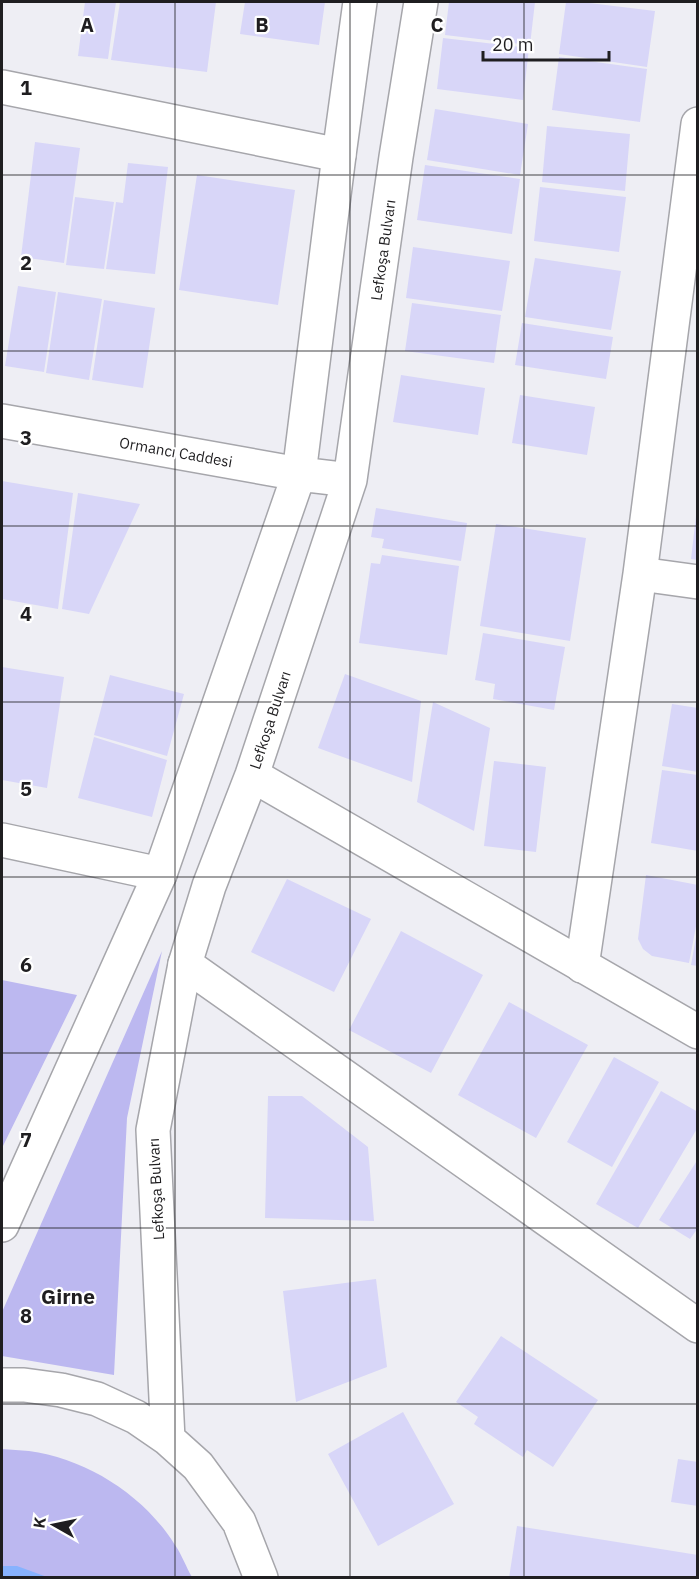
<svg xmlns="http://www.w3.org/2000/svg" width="699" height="1579" font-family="'IBM Plex Sans',sans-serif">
	<rect width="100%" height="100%" fill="#eeeef4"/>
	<path fill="#bcb8f0" d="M 162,951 L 127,1118 L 114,1375 L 2,1356 L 2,1312 Z
		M 2,980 L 77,995 L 2,1148 Z
		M 2,1449 C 11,1450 20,1450 29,1451 C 87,1459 144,1495 175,1545 C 182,1555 186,1567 192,1577 L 2,1577 Z"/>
	<path fill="#87b2fe" d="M 2,1566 L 17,1566 L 47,1577 L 2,1577 Z"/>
	<path fill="#d8d6f8" d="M 85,2 L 116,2 L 108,59 L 78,56 Z
		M 120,2 L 216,2 L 207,72 L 111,60 Z
		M 245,2 L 325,2 L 319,45 L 240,34 Z
		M 449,2 L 535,2 L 530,45 L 445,35 Z
		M 566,2 L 581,2 L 655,11 L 647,67 L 559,54 Z
		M 443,38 L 529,48 L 523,100 L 437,89 Z
		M 559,57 L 647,69 L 640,122 L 552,110 Z
		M 435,109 L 528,124 L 520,175 L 427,160 Z
		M 547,126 L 630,134 L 625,191 L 542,182 Z
		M 35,142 L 80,148 L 64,263 L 21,257 Z
		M 128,163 L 168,167 L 155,274 L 106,269 L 116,202 L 123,203 Z
		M 425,165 L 520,179 L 512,234 L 417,220 Z
		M 197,175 L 295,190 L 278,305 L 179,290 Z
		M 540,187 L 626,197 L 619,252 L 534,241 Z
		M 75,197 L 114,202 L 104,269 L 66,265 Z
		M 413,247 L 510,261 L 502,311 L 406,298 Z
		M 535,258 L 621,271 L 611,330 L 525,317 Z
		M 18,286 L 56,292 L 44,372 L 5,366 Z
		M 58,292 L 102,299 L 89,380 L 46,373 Z
		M 104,300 L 155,308 L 143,388 L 92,380 Z
		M 412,303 L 501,315 L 494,363 L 405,351 Z
		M 522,323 L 613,337 L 606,379 L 515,365 Z
		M 401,375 L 485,388 L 478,435 L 393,422 Z
		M 520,395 L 595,407 L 587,455 L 512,443 Z
		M 2,481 L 73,493 L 58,609 L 2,599 Z
		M 78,493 L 140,504 L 89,614 L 62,609 Z
		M 376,508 L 467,523 L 461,561 L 382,548 L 384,539 L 371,537 Z
		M 696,516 L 698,516 L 698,560 L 691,559 Z
		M 496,524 L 586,538 L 570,641 L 480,626 Z
		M 382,555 L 459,566 L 447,655 L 359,643 L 371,563 L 380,564 Z
		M 483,633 L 565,647 L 554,710 L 493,699 L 495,684 L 475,680 Z
		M 2,667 L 64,677 L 47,788 L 2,780 Z
		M 345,674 L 421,701 L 412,782 L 318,748 Z
		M 110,675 L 184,694 L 167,756 L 94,735 Z
		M 433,702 L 490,728 L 474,831 L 417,802 Z
		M 672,704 L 698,708 L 698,772 L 662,766 Z
		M 94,737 L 167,760 L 152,817 L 78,798 Z
		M 494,761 L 546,767 L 536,852 L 484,846 Z
		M 662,770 L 698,775 L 698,851 L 651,843 Z
		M 646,875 L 698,885 L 698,916 L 689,963 L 652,956 L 643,949 L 638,939 Z
		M 287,879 L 371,919 L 334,992 L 251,952 Z
		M 401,931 L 483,975 L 431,1073 L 349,1030 Z
		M 696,937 L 698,937 L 698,966 L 691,965 Z
		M 509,1002 L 588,1045 L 536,1138 L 458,1095 Z
		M 614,1057 L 659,1082 L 612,1167 L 567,1142 Z
		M 661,1091 L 698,1112 L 698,1127 L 638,1228 L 596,1204 Z
		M 268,1096 L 302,1096 L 368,1147 L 374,1221 L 265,1218 Z
		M 698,1159 L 698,1228 L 690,1239 L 659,1220 Z
		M 376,1279 L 387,1367 L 296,1402 L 283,1291 Z
		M 501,1336 L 598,1400 L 553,1467 L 527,1450 L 523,1457 L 474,1424 L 478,1417 L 456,1402 Z
		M 403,1412 L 454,1504 L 378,1546 L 328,1454 Z
		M 678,1459 L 698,1462 L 698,1506 L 671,1502 Z
		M 517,1526 L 698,1555 L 698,1578 L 509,1578 Z"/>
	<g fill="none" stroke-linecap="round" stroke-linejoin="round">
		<g stroke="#a6a6ab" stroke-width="36">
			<path id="street" d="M 2,87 L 339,155
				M 640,574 L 698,582
				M 2,840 L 160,874
				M 185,964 L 698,1326
				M 582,966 L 640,574 L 698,124"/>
		</g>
		<g stroke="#a6a6ab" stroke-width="36">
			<path id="secondary" d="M 2,421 L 299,474 L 350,480
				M 252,775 L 698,1032
				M 2,1225 L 160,874 L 299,474 L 339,155 L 360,2
				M 2,1385 L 24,1385 L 61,1390 L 97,1399 L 136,1417 L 168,1439 L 198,1466 L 239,1522 L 261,1578
				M 168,1439 L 153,1130 L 185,964 L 209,886 L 252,775 L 350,480 L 396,157 L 421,2"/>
		</g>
		<use href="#street" stroke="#fff" stroke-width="33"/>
		<use href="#secondary" stroke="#fff" stroke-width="33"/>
	</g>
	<path fill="none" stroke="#1f1e20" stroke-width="1.5" stroke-opacity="0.55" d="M 175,2 L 175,1578M 350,2 L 350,1578M 524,2 L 524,1578M 2,175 L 698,175M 2,351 L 698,351M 2,526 L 698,526M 2,702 L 698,702M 2,877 L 698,877M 2,1053 L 698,1053M 2,1228 L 698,1228M 2,1404 L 698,1404"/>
	<g text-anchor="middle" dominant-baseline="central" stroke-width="4.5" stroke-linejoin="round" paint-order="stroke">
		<g font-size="15" fill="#1f1e20" stroke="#fff">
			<text transform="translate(383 250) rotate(-82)">Lefkoşa Bulvarı</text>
			<text transform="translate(176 452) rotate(10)">Ormancı Caddesi</text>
			<text transform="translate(270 720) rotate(-72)">Lefkoşa Bulvarı</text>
			<text transform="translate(156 1189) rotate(-93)">Lefkoşa Bulvarı</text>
		</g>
		<g font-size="21" font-weight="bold" fill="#1f1e20" stroke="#fff">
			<text x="68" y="1296">Girne</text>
		</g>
	</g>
	<g font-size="20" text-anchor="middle" font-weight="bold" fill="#1f1e20" stroke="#fff" stroke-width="4.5" stroke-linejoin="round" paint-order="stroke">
		<text x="87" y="32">A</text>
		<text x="262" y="32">B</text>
		<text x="437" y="32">C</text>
		<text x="26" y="95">1</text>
		<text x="26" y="270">2</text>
		<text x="26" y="445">3</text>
		<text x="26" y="621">4</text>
		<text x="26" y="796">5</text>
		<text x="26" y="972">6</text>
		<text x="26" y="1147">7</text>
		<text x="26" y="1323">8</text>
	</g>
	<rect width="699" height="1579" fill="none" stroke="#1f1e20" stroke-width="6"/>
	<g transform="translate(54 1525) rotate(279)" stroke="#ffffff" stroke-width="4.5" paint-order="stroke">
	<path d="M0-4.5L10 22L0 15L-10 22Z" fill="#1f1e20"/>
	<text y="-9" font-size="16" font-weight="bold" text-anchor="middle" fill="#1f1e20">K</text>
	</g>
	<path d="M483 51v9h126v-9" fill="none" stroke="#1f1e20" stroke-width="3"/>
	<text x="492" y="51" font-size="18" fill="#1f1e20" stroke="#ffffff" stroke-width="4.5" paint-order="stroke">20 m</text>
</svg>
